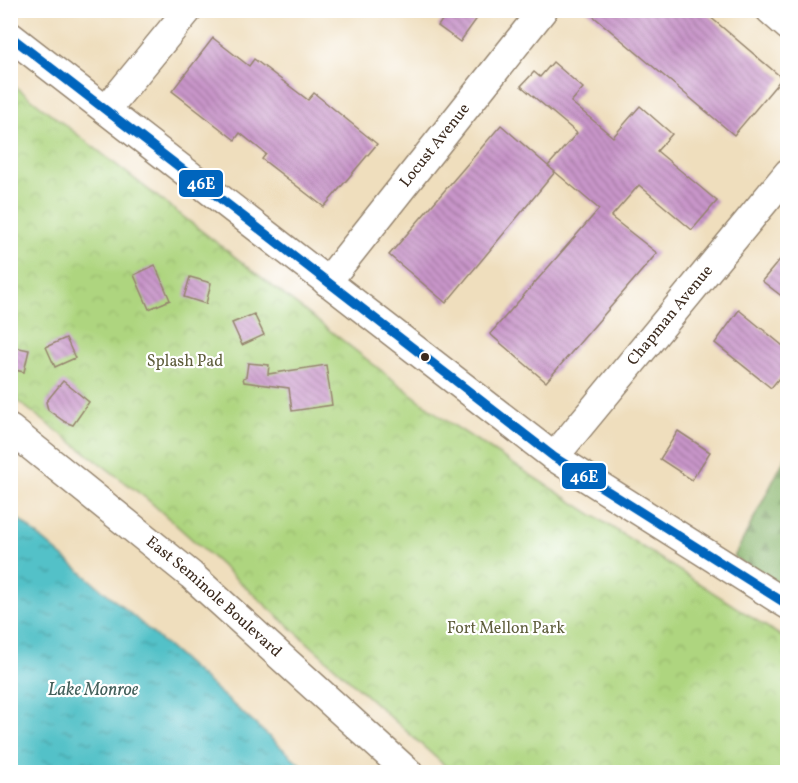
<svg xmlns="http://www.w3.org/2000/svg" width="798" height="783" font-family="Vollkorn,serif">
	<defs>
		<pattern id="forest-firs" width="22" height="20" patternUnits="userSpaceOnUse" patternTransform="scale(1.5)"><rect width="22" height="20" fill="#8ab66e"/><path d="M5 1l3.5 6h-7zM16 11l3.5 6h-7z" fill="#72945a"/></pattern>
		<pattern id="park-crowns" width="20" height="18" patternUnits="userSpaceOnUse" patternTransform="scale(1.5)"><rect width="20" height="18" fill="#aed57f"/><path d="M2 6a3 3 0 1 1 6 0M12 15a3 3 0 1 1 6 0" fill="none" stroke="#97b76d"/></pattern>
		<pattern id="water-ripples" width="26" height="14" patternUnits="userSpaceOnUse" patternTransform="scale(1.5)"><rect width="26" height="14" fill="#53c1c8"/><path d="M2 4q2-2 4 0t4 0M15 11q2-2 4 0t4 0" fill="none" stroke="#469da2"/></pattern>
		<pattern id="building-back-hatch" width="6" height="6" patternUnits="userSpaceOnUse" patternTransform="scale(1.5)"><rect width="6" height="6" fill="#c895c9"/><path d="M-1 5l2 2M0 0l6 6M5-1l2 2" fill="none" stroke="#a47aa3"/></pattern>
	</defs>
	<rect width="100%" height="100%" fill="#fff"/>
	<filter id="ink" filterUnits="userSpaceOnUse"><feTurbulence type="fractalNoise" baseFrequency=".0167" numOctaves="2"/><feDisplacementMap in="SourceGraphic" scale="12" xChannelSelector="R" yChannelSelector="G"/><feConvolveMatrix kernelMatrix="1 2 1 2 8 2 1 2 1" color-interpolation-filters="sRGB"/></filter>
	<filter id="wash" filterUnits="userSpaceOnUse"><feTurbulence type="fractalNoise" baseFrequency=".008" numOctaves="4" result="noise"/><feDisplacementMap in="SourceGraphic" scale="24" xChannelSelector="R" yChannelSelector="G"/><feGaussianBlur stdDeviation="1.35" result="paint"/><feColorMatrix in="noise" values="0 0 0 0 0 0 0 0 0 0 0 0 0 0 0 0 0 1.4 0 .05"/><feComposite in="paint" operator="in"/></filter>
	<g filter="url(#wash)">
		<rect width="100%" height="100%" fill="#efdebd"/>
		<path fill="url(#forest-firs)" stroke="#627046" stroke-width="1.5" d="M 787,454 L 787,591 L 734,557 Z"/>
		<path fill="url(#park-crowns)" stroke="#74804e" stroke-width="1.5" d="M 11,83 L 445,420 L 787,640 L 787,772 L 452,772 L 147,499 L 11,396 Z"/>
		<path fill="url(#water-ripples)" stroke="#477673" stroke-width="1.5" d="M 10,512 L 124,608 L 309,772 L 11,772 Z"/>
		<g id="blocks">
			<path fill="url(#building-back-hatch)" d="M 449,10 L 483,10 L 460,42 L 438,26 Z
				M 586,10 L 702,10 L 782,78 L 734,135 Z
				M 213,38 L 249,66 L 254,59 L 308,100 L 314,93 L 377,144 L 324,207 L 262,159 L 266,154 L 240,133 L 235,140 L 172,91 Z
				M 553,62 L 583,88 L 571,102 L 613,137 L 640,106 L 672,134 L 657,151 L 717,201 L 692,230 L 639,185 L 611,217 L 657,253 L 546,382 L 490,334 L 599,209 L 548,166 L 577,133 L 521,86 L 534,72 L 540,77 Z
				M 501,125 L 555,172 L 446,303 L 389,255 Z
				M 788,250 L 788,301 L 762,281 Z
				M 155,265 L 170,300 L 149,309 L 134,275 Z
				M 190,277 L 211,283 L 206,304 L 184,297 Z
				M 739,310 L 788,350 L 788,367 L 771,388 L 715,343 Z
				M 254,314 L 264,335 L 242,345 L 232,323 Z
				M 66,338 L 75,358 L 55,367 L 46,347 Z
				M 10,346 L 29,350 L 24,372 L 10,369 Z
				M 248,363 L 269,365 L 268,374 L 326,365 L 332,405 L 292,411 L 289,388 L 244,382 L 243,378 L 246,377 Z
				M 63,381 L 89,402 L 73,425 L 65,422 L 48,410 L 46,402 Z
				M 678,431 L 710,452 L 692,480 L 660,459 Z"/>
		</g>
	</g>
	<g filter="url(#ink)">
		<use href="#blocks" fill-opacity="0" stroke="#95846e" stroke-width="1.5"/>
		<g fill="none" stroke-linecap="round" stroke-linejoin="round">
			<g stroke="#95846e" stroke-width="31">
				<g id="minor">
					<path d="M 770,10 L 788,26"/>
					<path d="M 10,36 L 554,457 L 788,605"/>
					<path d="M 106,110 L 188,10"/>
					<path id="s1" d="M 327,282 L 543,10"/>
					<path id="s2" d="M 10,429 L 191,575 L 408,772"/>
					<path id="s3" d="M 554,457 L 788,173"/>
				</g>
			</g>
			<use href="#minor" stroke="#fff" stroke-width="28"/>
			<g stroke="#fff" stroke-width="14">
				<path id="bus-1" d="M 10,36 L 554,457 L 788,605"/>
			</g>
			<use href="#bus-1" stroke="#0065bd" stroke-width="9"/>
		</g>
	</g>
	<circle fill="#3b2a1e" stroke="#fff" stroke-width="2" cx="425" cy="357" r="5"/>
	<g text-anchor="middle" dominant-baseline="central" stroke-width="4.5" stroke-linejoin="round" paint-order="stroke">
		<g font-size="16" fill="#3b2a1e" stroke="#fff">
			<text stroke="none"><textPath href="#s1" startOffset="174">Locust Avenue</textPath></text>
			<text stroke="none"><textPath href="#s3" startOffset="183">Chapman Avenue</textPath></text>
			<text stroke="none"><textPath href="#s2" startOffset="264">East Seminole Boulevard</textPath></text>
		</g>
		<g font-size="16" fill="#5e5d3b" stroke="#fff">
			<text x="185" y="362">Splash Pad</text>
			<text x="506" y="629">Fort Mellon Park</text>
		</g>
		<g font-size="18" font-style="italic" fill="#435f5a" stroke="#fff">
			<text x="93" y="690">Lake Monroe</text>
		</g>
	</g>
	<g stroke="#fff" stroke-width="2">
		<rect x="178" y="169" width="46" height="29" rx="6" fill="#0065bd"/>
		<rect x="561" y="462" width="46" height="28" rx="6" fill="#0065bd"/>
	</g>
	<g font-size="16" text-anchor="middle" font-weight="bold" fill="#fff">
		<text x="201" y="189">46E</text>
		<text x="584" y="482">46E</text>
	</g>
	<rect width="798" height="783" fill="none" stroke="#fff" stroke-width="36"/>
</svg>
